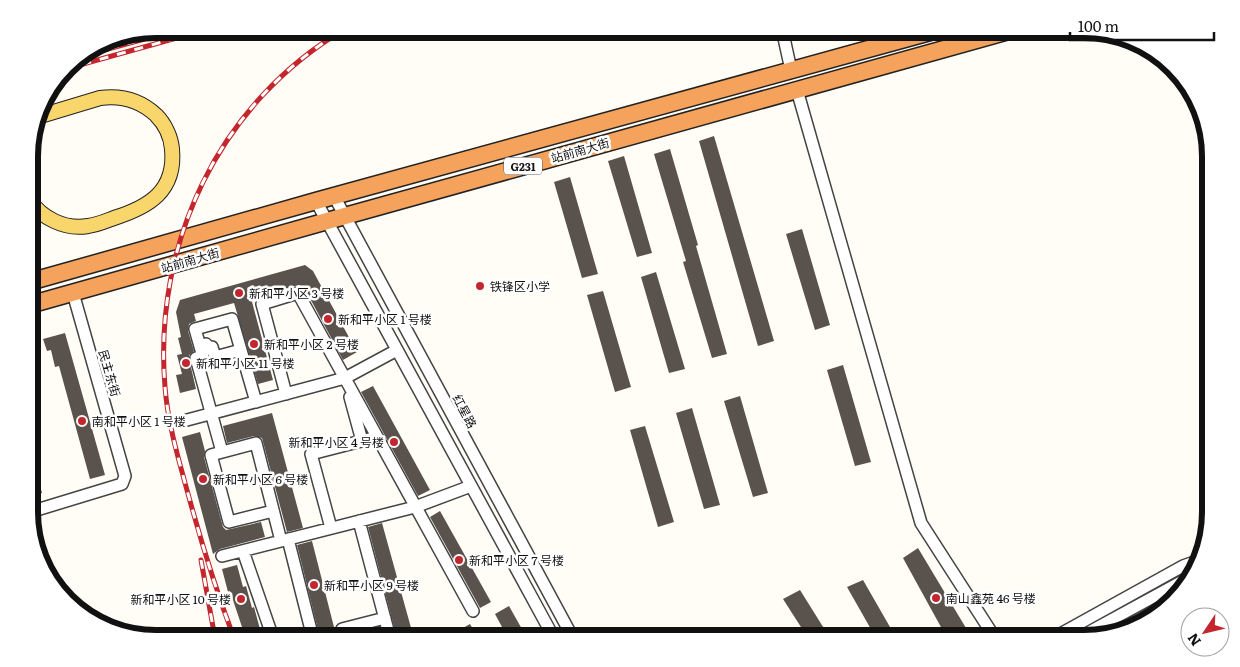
<svg xmlns="http://www.w3.org/2000/svg" width="1240" height="667" font-family="Literata,'Noto Sans SC',serif">
	<rect width="100%" height="100%" fill="#fffdf5"/>
	<path fill="#5a524d" d="M 714,136 L 774,341 L 758,346 L 699,141 Z
		M 670,149 L 698,245 L 696,246 L 727,354 L 712,358 L 683,262 L 686,261 L 654,154 Z
		M 624,156 L 652,253 L 637,257 L 608,161 Z
		M 570,177 L 598,274 L 582,278 L 554,182 Z
		M 802,229 L 830,325 L 815,330 L 786,234 Z
		M 305,265 L 313,271 L 357,352 L 343,360 L 305,289 L 299,285 L 251,298 L 273,380 L 258,384 L 234,303 L 194,314 L 196,321 L 189,324 L 188,331 L 194,351 L 189,355 L 189,359 L 196,389 L 180,393 L 176,375 L 182,374 L 177,355 L 182,354 L 178,338 L 181,337 L 176,312 L 180,300 Z
		M 656,272 L 685,369 L 669,373 L 641,277 Z
		M 603,291 L 631,387 L 615,392 L 587,295 Z
		M 65,333 L 105,475 L 90,479 L 59,366 L 55,367 L 51,350 L 47,351 L 43,339 Z
		M 843,365 L 871,462 L 855,466 L 827,370 Z
		M 373,386 L 430,490 L 418,496 L 361,392 Z
		M 740,396 L 768,493 L 753,497 L 724,401 Z
		M 692,408 L 720,505 L 704,509 L 676,413 Z
		M 272,413 L 303,528 L 287,532 L 262,438 L 254,436 L 227,443 L 223,426 Z
		M 645,426 L 674,522 L 658,527 L 630,430 Z
		M 200,432 L 205,451 L 204,457 L 223,527 L 226,530 L 261,522 L 265,537 L 220,549 L 213,554 L 182,437 Z
		M 32,458 L 42,493 L 30,497 L 30,459 Z
		M 440,511 L 491,602 L 480,608 L 430,517 Z
		M 382,523 L 413,635 L 404,638 L 397,638 L 368,527 Z
		M 312,541 L 335,631 L 338,638 L 320,638 L 297,545 Z
		M 918,548 L 972,638 L 947,638 L 903,558 Z
		M 237,565 L 243,587 L 246,586 L 252,608 L 254,607 L 260,629 L 262,629 L 265,638 L 247,638 L 247,636 L 245,636 L 230,591 L 228,592 L 222,569 Z
		M 863,580 L 890,627 L 896,638 L 876,638 L 847,587 Z
		M 800,590 L 830,638 L 808,638 L 783,599 Z
		M 509,606 L 527,638 L 508,638 L 495,614 Z
		M 470,624 L 478,638 L 459,638 L 456,632 Z
		M 372,629 L 375,638 L 340,638 L 340,636 Z"/>
	<g fill="none" stroke-linecap="round" stroke-linejoin="round">
		<g stroke="#444" stroke-width="14">
			<path id="minor" d="M 782,29 L 791,70
				M 797,90 L 921,523 L 995,638
				M 334,196 L 573,638
				M 316,201 L 554,638
				M 200,346 L 206,344 L 207,349 L 212,347 L 215,357 L 241,350
				M 286,394 L 262,304 L 298,293 L 473,611
				M 350,397 L 362,441
				M 187,420 L 345,378 L 397,350
				M 222,452 L 196,358 L 203,357 L 195,329 L 232,319 L 256,402
				M 273,511 L 229,522 L 211,455 L 256,443 L 281,541
				M 30,512 L 122,484 L 125,476 L 73,293
				M 359,521 L 390,638
				M 331,528 L 311,454 L 377,437
				M 288,539 L 313,638
				M 243,551 L 273,638
				M 222,556 L 415,507 L 471,486
				M 342,629 L 385,618
				M 299,638 L 313,635
				M 1053,638 L 1183,566 L 1200,560
				M 1078,638 L 1190,577"/>
		</g>
		<g stroke="#222" stroke-width="16">
			<path id="major" d="M 29,199 C 41,218 65,230 88,226 C 97,225 106,221 114,218 C 149,207 176,191 172,149 C 171,137 165,124 156,115 C 140,100 122,95 100,98 L 37,117"/>
		</g>
		<g stroke="#222" stroke-width="19">
			<path id="highway" d="M 29,282 L 316,201 L 941,29
				M 29,305 L 345,216 L 1016,29"/>
		</g>
		<use href="#minor" stroke="#fff" stroke-width="11"/>
		<use href="#major" stroke="#f9d66b" stroke-width="14"/>
		<use href="#highway" stroke="#f5a25d" stroke-width="16"/>
		<g stroke="#c4262e" stroke-width="5">
			<path id="rail" d="M 75,58 L 181,29
				M 65,69 L 209,29
				M 201,560 L 215,638
				M 234,638 C 217,593 203,548 190,501 C 180,464 168,426 165,387 C 153,243 219,103 345,29"/>
		</g>
		<use href="#rail" stroke="#fff" stroke-width="3" stroke-dasharray="9" stroke-linecap="butt"/>
	</g>
	<g fill="#c4262e" stroke="#fff" stroke-width="2">
		<circle cx="480" cy="286" r="5"/>
		<circle cx="239" cy="293" r="5"/>
		<circle cx="328" cy="319" r="5"/>
		<circle cx="254" cy="344" r="5"/>
		<circle cx="186" cy="363" r="5"/>
		<circle cx="82" cy="421" r="5"/>
		<circle cx="394" cy="442" r="5"/>
		<circle cx="203" cy="479" r="5"/>
		<circle cx="459" cy="560" r="5"/>
		<circle cx="314" cy="585" r="5"/>
		<circle cx="936" cy="598" r="5"/>
		<circle cx="241" cy="599" r="5"/>
	</g>
	<g text-anchor="middle" dominant-baseline="central" stroke-width="5" stroke-linejoin="round" paint-order="stroke">
		<rect fill="#fff" stroke="#585858" stroke-width="1" x="504" y="157.5" width="38" height="17" rx="4"/>
		<g font-size="11" font-weight="bold" fill="#111">
			<text x="523" y="166">G231</text>
		</g>
		<g font-size="12" fill="#111" stroke="#fff">
			<text transform="translate(580 150) rotate(-16)">站前南大街</text>
			<text transform="translate(190 260) rotate(-16)">站前南大街</text>
			<text transform="translate(110 373) rotate(74)">民主东街</text>
			<text transform="translate(465 411) rotate(62)">红星路</text>
		</g>
		<g font-size="12" fill="#111" stroke="#fff" text-anchor="start">
			<text x="490" y="286">铁锋区小学</text>
			<text x="249" y="293">新和平小区 3 号楼</text>
			<text x="338" y="319">新和平小区 1 号楼</text>
			<text x="264" y="344">新和平小区 2 号楼</text>
			<text x="196" y="363">新和平小区 11 号楼</text>
			<text x="92" y="421">南和平小区 1 号楼</text>
			<text x="384" y="442" text-anchor="end">新和平小区 4 号楼</text>
			<text x="213" y="479">新和平小区 6 号楼</text>
			<text x="469" y="560">新和平小区 7 号楼</text>
			<text x="324" y="585">新和平小区 9 号楼</text>
			<text x="946" y="598">南山鑫苑 46 号楼</text>
			<text x="231" y="599" text-anchor="end">新和平小区 10 号楼</text>
		</g>
	</g>
	<path d="M0 0H1240V667H0ZM156 38H1084A118 118 0 0 1 1202 156V512A118 118 0 0 1 1084 630H156A118 118 0 0 1 38 512V156A118 118 0 0 1 156 38Z" fill="#fff" fill-rule="evenodd"/>
	<path fill="none" stroke="#111" stroke-width="6" d="M156 38H1084A118 118 0 0 1 1202 156V512A118 118 0 0 1 1084 630H156A118 118 0 0 1 38 512V156A118 118 0 0 1 156 38Z"/>
	<g transform="translate(1205 632) rotate(235)"><circle r="24" fill="#ffffff" stroke="#a0a0a0"/>
	<path d="M0-4L9 19L0 12L-9 19Z" fill="#c4262e"/>
	<text y="-8" font-size="14" font-weight="bold" text-anchor="middle" fill="#111111">N</text>
	</g>
	<path d="M1070 32v8h144v-8" fill="none" stroke="#111111" stroke-width="2.5"/>
	<text x="1078" y="32" font-size="15" fill="#111111" stroke="#ffffff" stroke-width="4" paint-order="stroke">100 m</text>
</svg>
